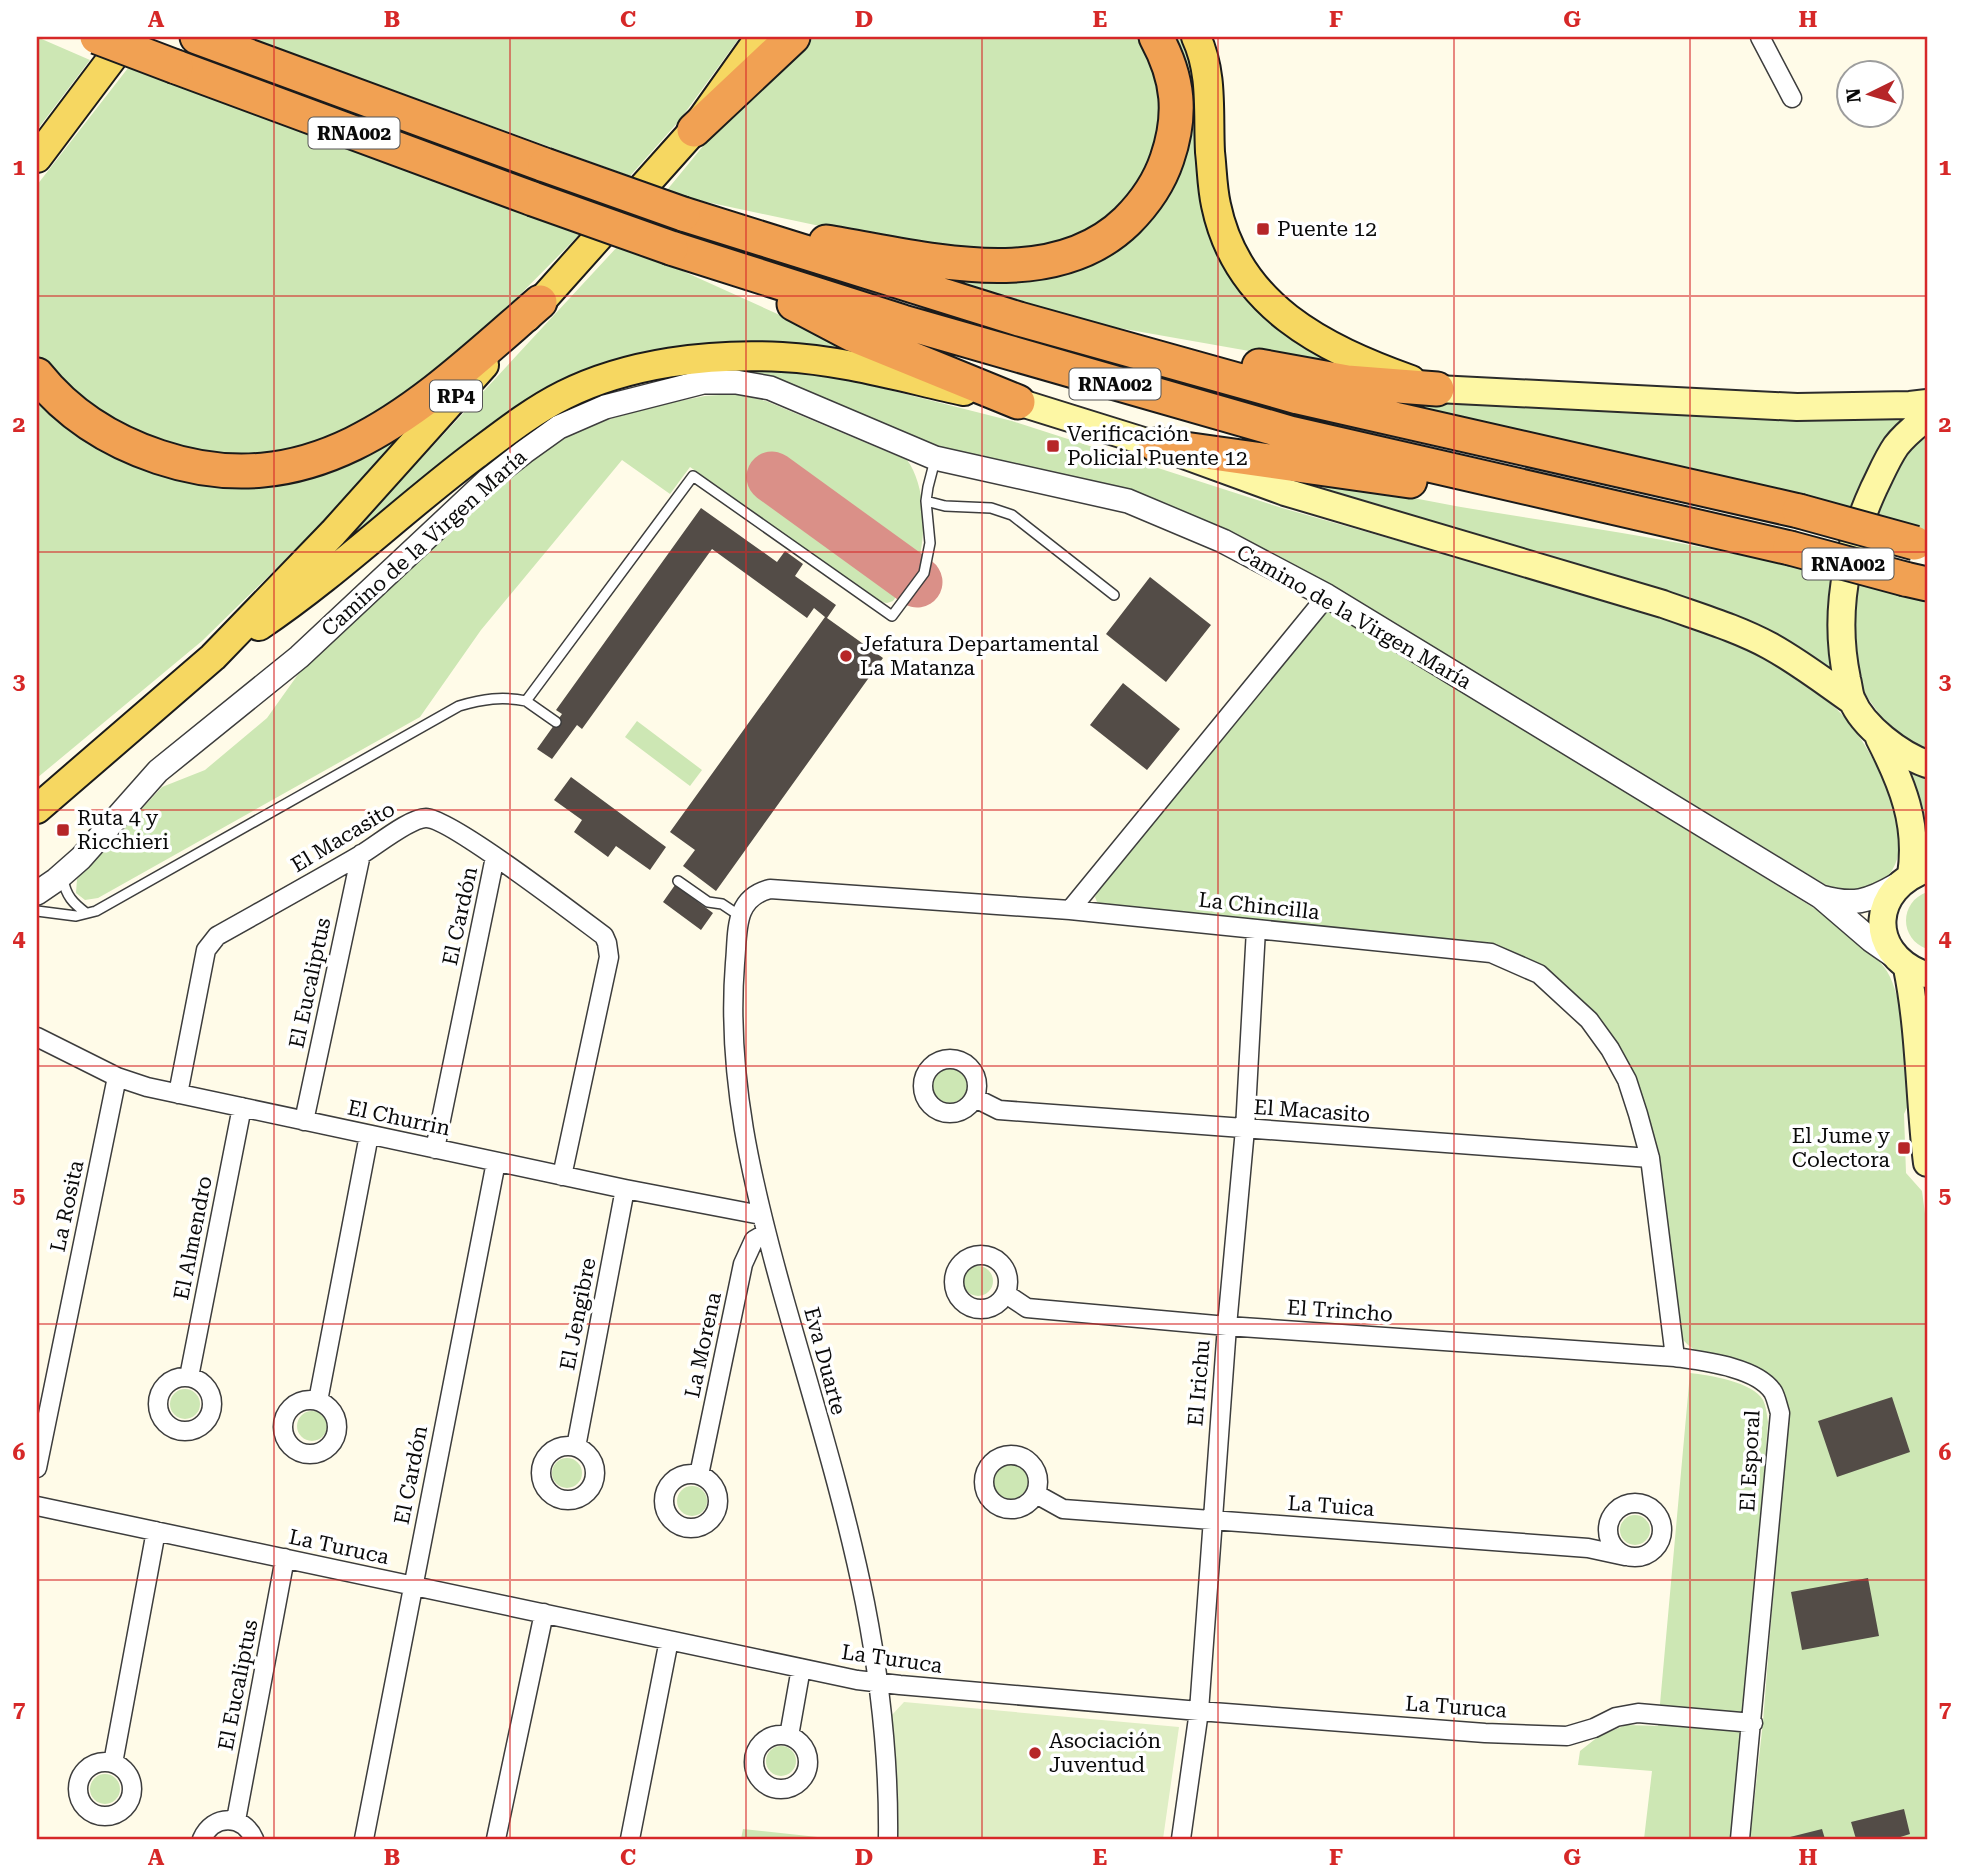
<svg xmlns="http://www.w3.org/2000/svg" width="1964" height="1876" font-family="'Roboto Serif',serif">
	<rect width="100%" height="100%" fill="#fffbe8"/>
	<path fill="#cde7b4" d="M 37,37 L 90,60 L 37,130 Z
		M 247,37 L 740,37 L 679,121 L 630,176 Z
		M 813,37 L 1145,37 L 1166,108 L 1155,165 L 1091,238 L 966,257 L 688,198 L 667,190 L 708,140 Z
		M 1169,37 L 1185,37 L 1191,49 L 1214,242 L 1337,359 L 1335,366 L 1096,324 L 943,280 L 941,275 L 1027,272 L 1158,196 Z
		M 128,68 L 581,233 L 486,329 L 432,379 L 332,443 L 239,459 L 137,438 L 54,379 L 37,357 L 37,185 Z
		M 618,246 L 665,263 L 835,340 L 838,348 L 647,357 L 356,535 L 354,533 L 357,528 Z
		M 752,368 L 818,372 L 1012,421 L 1282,508 L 1659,615 C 1691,626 1723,636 1753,651 C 1781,664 1808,686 1832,705 C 1867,734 1931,847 1881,882 C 1877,885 1873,890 1868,891 C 1858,893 1846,891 1836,891 L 1332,586 L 1228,532 L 1132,490 L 938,448 L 775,378 L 725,370 Z
		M 1333,390 C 1446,400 1559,408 1673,413 C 1749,417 1825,423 1901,415 L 1905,419 L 1873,465 L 1847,512 Z
		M 37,393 L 65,421 L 284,483 L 339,468 L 379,444 L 424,413 L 334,512 L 202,641 L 37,778 Z
		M 734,394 L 766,401 L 907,460 C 926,485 927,537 917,565 C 913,578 901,590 893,601 L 887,603 L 881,602 L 690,467 L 670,494 L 622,460 L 481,630 L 420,717 L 98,898 L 85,900 L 76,893 L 77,879 L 162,787 L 205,770 L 267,718 L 304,666 L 497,488 L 533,459 L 569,436 L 607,420 L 654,406 L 705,396 Z
		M 1927,430 L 1927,532 L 1873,519 L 1893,470 Z
		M 1310,483 C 1367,487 1423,501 1479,510 C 1597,529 1716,546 1831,576 L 1828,639 L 1834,676 Z
		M 1856,583 L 1927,601 L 1927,750 L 1907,742 L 1885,722 L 1865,694 L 1851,646 Z
		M 1329,612 L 1335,613 L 1822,913 C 1843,930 1868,945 1884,967 C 1905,994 1906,1065 1910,1101 L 1904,1114 L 1906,1173 L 1922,1191 L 1927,1229 L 1927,1839 L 1750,1839 L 1763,1722 L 1788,1410 C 1786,1403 1784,1394 1781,1389 C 1758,1351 1702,1368 1682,1338 L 1659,1156 L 1635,1076 L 1596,1013 L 1544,966 L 1492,943 L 1102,905 L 1097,902 L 1095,897 L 1097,893 L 1323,613 Z
		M 637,721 L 702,770 L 690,786 L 625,737 Z
		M 1906,769 L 1927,778 L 1927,860 L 1925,861 L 1925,836 Z
		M 1927,892 L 1927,949 C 1899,939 1899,902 1927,892 Z
		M931 1085a18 18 0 1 1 36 0a18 18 0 1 1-36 0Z
		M963 1281a15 15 0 1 1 30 0a15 15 0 1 1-30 0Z
		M 1690,1373 C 1709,1375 1753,1382 1763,1400 C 1766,1406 1767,1415 1768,1422 L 1741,1769 L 1730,1839 L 1644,1839 L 1652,1771 L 1578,1765 L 1580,1751 L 1599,1736 L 1626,1725 L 1658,1726 Z
		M170 1404a15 15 0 1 1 30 0a15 15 0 1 1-30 0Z
		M297 1426a15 15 0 1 1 30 0a15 15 0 1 1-30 0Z
		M552 1473a15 15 0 1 1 30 0a15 15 0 1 1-30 0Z
		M992 1481a18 18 0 1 1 36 0a18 18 0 1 1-36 0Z
		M677 1501a15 15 0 1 1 30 0a15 15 0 1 1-30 0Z
		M1620 1530a15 15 0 1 1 30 0a15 15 0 1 1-30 0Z
		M766 1761a15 15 0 1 1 30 0a15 15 0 1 1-30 0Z
		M90 1789a15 15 0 1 1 30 0a15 15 0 1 1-30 0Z
		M 743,1829 L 836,1839 L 741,1839 Z"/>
	<path fill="#dfeec5" d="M 904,1702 L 1179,1727 L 1163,1839 L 897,1839 L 897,1779 L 890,1717 Z"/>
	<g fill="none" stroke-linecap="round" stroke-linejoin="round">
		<path stroke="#da9088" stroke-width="51" d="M 772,477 L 917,582"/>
	</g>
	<path fill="#534c47" d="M 701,508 L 777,562 L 785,551 L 803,564 L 795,576 L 836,605 L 827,618 L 883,658 L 716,891 L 683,866 L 695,850 L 670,832 L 825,617 L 814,608 L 807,618 L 712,549 L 582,729 L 577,725 L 552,759 L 537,749 L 562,714 L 556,710 Z
		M 1150,577 L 1211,625 L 1166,682 L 1106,634 Z
		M 1123,683 L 1180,729 L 1147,770 L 1090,725 Z
		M 571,777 L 666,847 L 650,870 L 616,846 L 608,857 L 574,832 L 582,820 L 554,800 Z
		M 675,885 L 713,913 L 701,930 L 663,902 Z
		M 1892,1397 L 1910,1452 L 1837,1477 L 1818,1421 Z
		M 1868,1578 L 1879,1636 L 1802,1650 L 1791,1592 Z
		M 1904,1809 L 1910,1834 L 1894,1839 L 1856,1839 L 1851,1822 Z
		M 1822,1829 L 1825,1839 L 1786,1839 L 1786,1838 Z"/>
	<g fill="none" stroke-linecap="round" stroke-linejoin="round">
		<g stroke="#3d3d3d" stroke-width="12">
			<path id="service" d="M 926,501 L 945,506 L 991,508 L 1012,515 L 1114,595
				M 526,701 L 556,722
				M 63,879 C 66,896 73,903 86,913
				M 678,881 L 708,902 L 722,904 L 740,916
				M 37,911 L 76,916 L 96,911 L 459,706 C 483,699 502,696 526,701 L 693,476 L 892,616 L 924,573 L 930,543 L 926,501 L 928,487 L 935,460"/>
		</g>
		<g stroke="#3d3d3d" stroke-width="21">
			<path id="minor" d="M 1760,37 L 1792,98
				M 1070,910 L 1327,596
				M 37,1037 L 117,1077 L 147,1087 L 625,1189 L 761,1215
				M923 1086a27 27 0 1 1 54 0a27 27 0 1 1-54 0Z
				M 178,1094 L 206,950 L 217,936 C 265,909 314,882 362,854 C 377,845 410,818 426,818 C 450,818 577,916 604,936 L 607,943 L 609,957 L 562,1176
				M 975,1098 L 999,1110 L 1650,1158
				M 304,1121 L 361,854
				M 435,1149 L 495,857
				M954 1282a27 27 0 1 1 54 0a27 27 0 1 1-54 0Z
				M 1006,1294 L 1027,1308 L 1227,1326 L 1675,1357
				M158 1404a27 27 0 1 1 54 0a27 27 0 1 1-54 0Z
				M 189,1377 L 242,1107
				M283 1427a27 27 0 1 1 54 0a27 27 0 1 1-54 0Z
				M 318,1401 L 369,1135
				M541 1473a27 27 0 1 1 54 0a27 27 0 1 1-54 0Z
				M 576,1447 L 625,1189
				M984 1482a27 27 0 1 1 54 0a27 27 0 1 1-54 0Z
				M 37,1468 L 117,1077
				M664 1501a27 27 0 1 1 54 0a27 27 0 1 1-54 0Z
				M 699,1475 L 743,1264 L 754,1240 L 766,1233
				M 1036,1494 L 1063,1509 L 1588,1548 L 1625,1556
				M1608 1530a27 27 0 1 1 54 0a27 27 0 1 1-54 0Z
				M 37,1506 L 857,1680 L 900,1685 L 1199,1711 L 1485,1733 L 1567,1736 L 1594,1728 L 1616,1717 L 1638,1713 L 1753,1723
				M754 1762a27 27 0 1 1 54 0a27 27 0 1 1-54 0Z
				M 789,1736 L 801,1668
				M78 1789a27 27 0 1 1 54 0a27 27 0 1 1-54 0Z
				M 113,1763 L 156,1531
				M 236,1820 L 285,1558
				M 202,1839 C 213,1814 243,1814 254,1839
				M 364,1839 L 496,1162
				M 496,1839 L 544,1613
				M 630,1839 L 669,1640
				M 888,1839 C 889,1760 880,1680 865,1603 C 844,1498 811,1394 782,1291 C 752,1183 726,1076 735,963 C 738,933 733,898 770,889 L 1070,910 L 1491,953 L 1539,974 L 1589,1020 L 1610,1049 L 1627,1080 L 1638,1114 L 1650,1158 L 1675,1357 C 1702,1361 1757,1367 1773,1392 C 1776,1397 1778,1407 1780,1413 L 1740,1839
				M 1181,1839 L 1199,1711 L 1227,1326 L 1245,1129 L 1256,929"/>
		</g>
		<g stroke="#3d3d3d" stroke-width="26">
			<path id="tertiary" d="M 37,893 L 56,880 L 81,858 L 158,771 L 299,657 L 488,480 L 524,452 L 559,427 L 605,407 L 703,382 L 736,382 L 770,388 L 935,458 L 1128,501 L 1223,541 L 1327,596 L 1821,897 L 1871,940 L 1894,956
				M 1821,897 C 1853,906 1868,902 1897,885"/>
		</g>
		<g stroke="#2c2c2c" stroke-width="30">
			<path id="secondary" d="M 1437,389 L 1797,407 L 1910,405 L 1927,403
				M 1018,402 L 1156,445 L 1285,492 L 1663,604 C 1699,617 1737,628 1770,646 C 1799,662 1825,682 1852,701
				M 1927,417 C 1916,426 1905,434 1896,446 C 1887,459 1881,474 1874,488 C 1846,549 1833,613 1847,679 C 1849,686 1849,694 1852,700 C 1863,727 1901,755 1927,764
				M 1879,738 C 1902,783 1919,824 1911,875
				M 1907,968 C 1920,1032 1919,1098 1927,1163
				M 1922,974 C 1866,951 1871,888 1927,869"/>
		</g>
		<g stroke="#1b1b1b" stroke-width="32">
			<path id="primary" d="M 1196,37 C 1213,73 1208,113 1210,152 C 1212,169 1212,187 1216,205 C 1237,306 1322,348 1411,380
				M 37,158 L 128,37
				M 527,317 L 694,130 L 760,37
				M 259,626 C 335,575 402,510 475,455 C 503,434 532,411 564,395 C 628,363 710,353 782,357 C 843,360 904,378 964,391
				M 37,809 L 213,657 L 333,533 L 484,365"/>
		</g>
		<g stroke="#1b1b1b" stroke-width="37">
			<path id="motorway" d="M 197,37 L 545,165
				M 176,67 L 533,199
				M 694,130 L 793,37
				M 683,214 L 1019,319 L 1298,397 L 1799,511
				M 826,242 C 920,257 1050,296 1127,221 C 1145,203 1159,183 1167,159 C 1182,115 1179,79 1156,37
				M 671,248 L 903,322 L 1290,433 L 1790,548
				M 794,304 L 851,334 L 1018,402
				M 1259,366 L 1347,382 L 1437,389
				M 37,375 C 68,414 111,441 159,457 C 320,511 428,399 540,302
				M 1156,445 L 1410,481
				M 1905,579 L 1927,584"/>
		</g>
		<use href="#service" stroke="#fff" stroke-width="9"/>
		<use href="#minor" stroke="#fff" stroke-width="18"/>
		<use href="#tertiary" stroke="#fff" stroke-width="23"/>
		<use href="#secondary" stroke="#fdf7a4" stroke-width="26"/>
		<use href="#primary" stroke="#f6d761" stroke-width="28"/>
		<use href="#motorway" stroke="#f1a153" stroke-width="33"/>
		<g stroke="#1b1b1b" stroke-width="37" stroke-linecap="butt">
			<path id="motorway-bridge" d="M 97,37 L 176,67
				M 545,165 L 683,214
				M 533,199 L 671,248
				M 1799,511 L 1915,543
				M 1790,548 L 1905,579"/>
		</g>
		<use href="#motorway-bridge" stroke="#f1a153" stroke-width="33"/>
	</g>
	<path fill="none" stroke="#d62828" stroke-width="2" stroke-opacity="0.55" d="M 274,37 L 274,1839M 510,37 L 510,1839M 746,37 L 746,1839M 982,37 L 982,1839M 1218,37 L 1218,1839M 1454,37 L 1454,1839M 1690,37 L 1690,1839M 37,296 L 1927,296M 37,552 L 1927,552M 37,810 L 1927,810M 37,1066 L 1927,1066M 37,1324 L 1927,1324M 37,1580 L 1927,1580"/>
	<g fill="#b62628" stroke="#fff" stroke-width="2.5">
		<rect x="1256" y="222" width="14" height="14" rx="3.5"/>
		<rect x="1046" y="439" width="14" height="14" rx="3.5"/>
		<circle cx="846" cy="656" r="7"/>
		<rect x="56" y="823" width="14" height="14" rx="3.5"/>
		<rect x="1897" y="1141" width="14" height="14" rx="3.5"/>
		<circle cx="1035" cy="1753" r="7"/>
	</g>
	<g text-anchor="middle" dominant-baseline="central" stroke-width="7" stroke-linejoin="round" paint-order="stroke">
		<g fill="#fff" stroke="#545454" stroke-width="2">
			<rect x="308.5" y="117.5" width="91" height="31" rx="5"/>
			<rect x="1069.5" y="368.5" width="91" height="31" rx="5"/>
			<rect x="430" y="380.5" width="52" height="31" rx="5"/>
			<rect x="1802.5" y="548.5" width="91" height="31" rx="5"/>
		</g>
		<g font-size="19" font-weight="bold" fill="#0a0a0a">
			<text x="354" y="133">RNA002</text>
			<text x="1115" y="384">RNA002</text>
			<text x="456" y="396">RP4</text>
			<text x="1848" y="564">RNA002</text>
		</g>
		<g font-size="21" fill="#0a0a0a" stroke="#fff" text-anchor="start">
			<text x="1277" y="229">Puente 12</text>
			<text x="1067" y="434">Verificación<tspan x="1067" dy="24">Policial Puente 12</tspan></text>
			<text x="860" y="644">Jefatura Departamental<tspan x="860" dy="24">La Matanza</tspan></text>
			<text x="77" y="818">Ruta 4 y<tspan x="77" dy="24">Ricchieri</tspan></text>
			<text x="1890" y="1136" text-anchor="end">El Jume y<tspan x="1890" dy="24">Colectora</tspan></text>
			<text x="1049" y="1741">Asociación<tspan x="1049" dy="24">Juventud</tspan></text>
		</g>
		<g font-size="21" fill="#0a0a0a" stroke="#fff">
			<text transform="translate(424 543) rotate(-42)">Camino de la Virgen María</text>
			<text transform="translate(1354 617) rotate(30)">Camino de la Virgen María</text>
			<text transform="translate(343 837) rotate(-31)">El Macasito</text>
			<text transform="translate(1259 906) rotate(6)">La Chincilla</text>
			<text transform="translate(460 916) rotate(-78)">El Cardón</text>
			<text transform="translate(310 983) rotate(-78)">El Eucaliptus</text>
			<text transform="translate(1312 1111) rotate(4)">El Macasito</text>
			<text transform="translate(399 1118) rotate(12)">El Churrin</text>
			<text transform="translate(67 1206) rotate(-78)">La Rosita</text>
			<text transform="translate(193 1238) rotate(-79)">El Almendro</text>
			<text transform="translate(1340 1311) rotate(4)">El Trincho</text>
			<text transform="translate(578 1314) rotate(-79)">El Jengibre</text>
			<text transform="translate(703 1345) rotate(-78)">La Morena</text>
			<text transform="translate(825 1361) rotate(75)">Eva Duarte</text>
			<text transform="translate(1199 1383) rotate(-85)">El Irichu</text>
			<text transform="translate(1750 1461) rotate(-87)">El Esporal</text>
			<text transform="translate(411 1475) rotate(-79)">El Cardón</text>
			<text transform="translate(1331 1506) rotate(4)">La Tuica</text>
			<text transform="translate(339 1547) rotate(12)">La Turuca</text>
			<text transform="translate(892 1659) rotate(8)">La Turuca</text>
			<text transform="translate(238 1685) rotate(-79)">El Eucaliptus</text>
			<text transform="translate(1456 1707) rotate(4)">La Turuca</text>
		</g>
	</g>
	<rect width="1964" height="1876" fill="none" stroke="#ffffff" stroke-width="77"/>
	<g transform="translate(1870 94) rotate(265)"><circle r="33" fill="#ffffff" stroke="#9d9d9d" stroke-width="2"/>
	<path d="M0-5L12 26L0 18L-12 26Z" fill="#b62628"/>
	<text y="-10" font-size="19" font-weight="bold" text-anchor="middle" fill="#0a0a0a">N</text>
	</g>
	<rect x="38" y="38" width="1888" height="1800" fill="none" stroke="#d62828" stroke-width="2.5"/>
	<g font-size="23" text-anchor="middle" font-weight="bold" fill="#d62828">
		<text x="156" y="27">A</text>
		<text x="392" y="27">B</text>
		<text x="628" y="27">C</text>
		<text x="864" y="27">D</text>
		<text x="1100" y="27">E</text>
		<text x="1336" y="27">F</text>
		<text x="1572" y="27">G</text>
		<text x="1808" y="27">H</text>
		<text x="19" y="175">1</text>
		<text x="1945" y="175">1</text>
		<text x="19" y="432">2</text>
		<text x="1945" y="432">2</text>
		<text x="19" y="689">3</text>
		<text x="1945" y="689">3</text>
		<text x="19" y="946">4</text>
		<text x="1945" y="946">4</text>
		<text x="19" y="1203">5</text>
		<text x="1945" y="1203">5</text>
		<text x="19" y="1460">6</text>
		<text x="1945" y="1460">6</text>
		<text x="19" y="1717">7</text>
		<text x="1945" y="1717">7</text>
		<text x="156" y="1865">A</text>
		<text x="392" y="1865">B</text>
		<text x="628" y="1865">C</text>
		<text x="864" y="1865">D</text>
		<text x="1100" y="1865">E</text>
		<text x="1336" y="1865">F</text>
		<text x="1572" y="1865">G</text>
		<text x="1808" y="1865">H</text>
	</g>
</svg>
